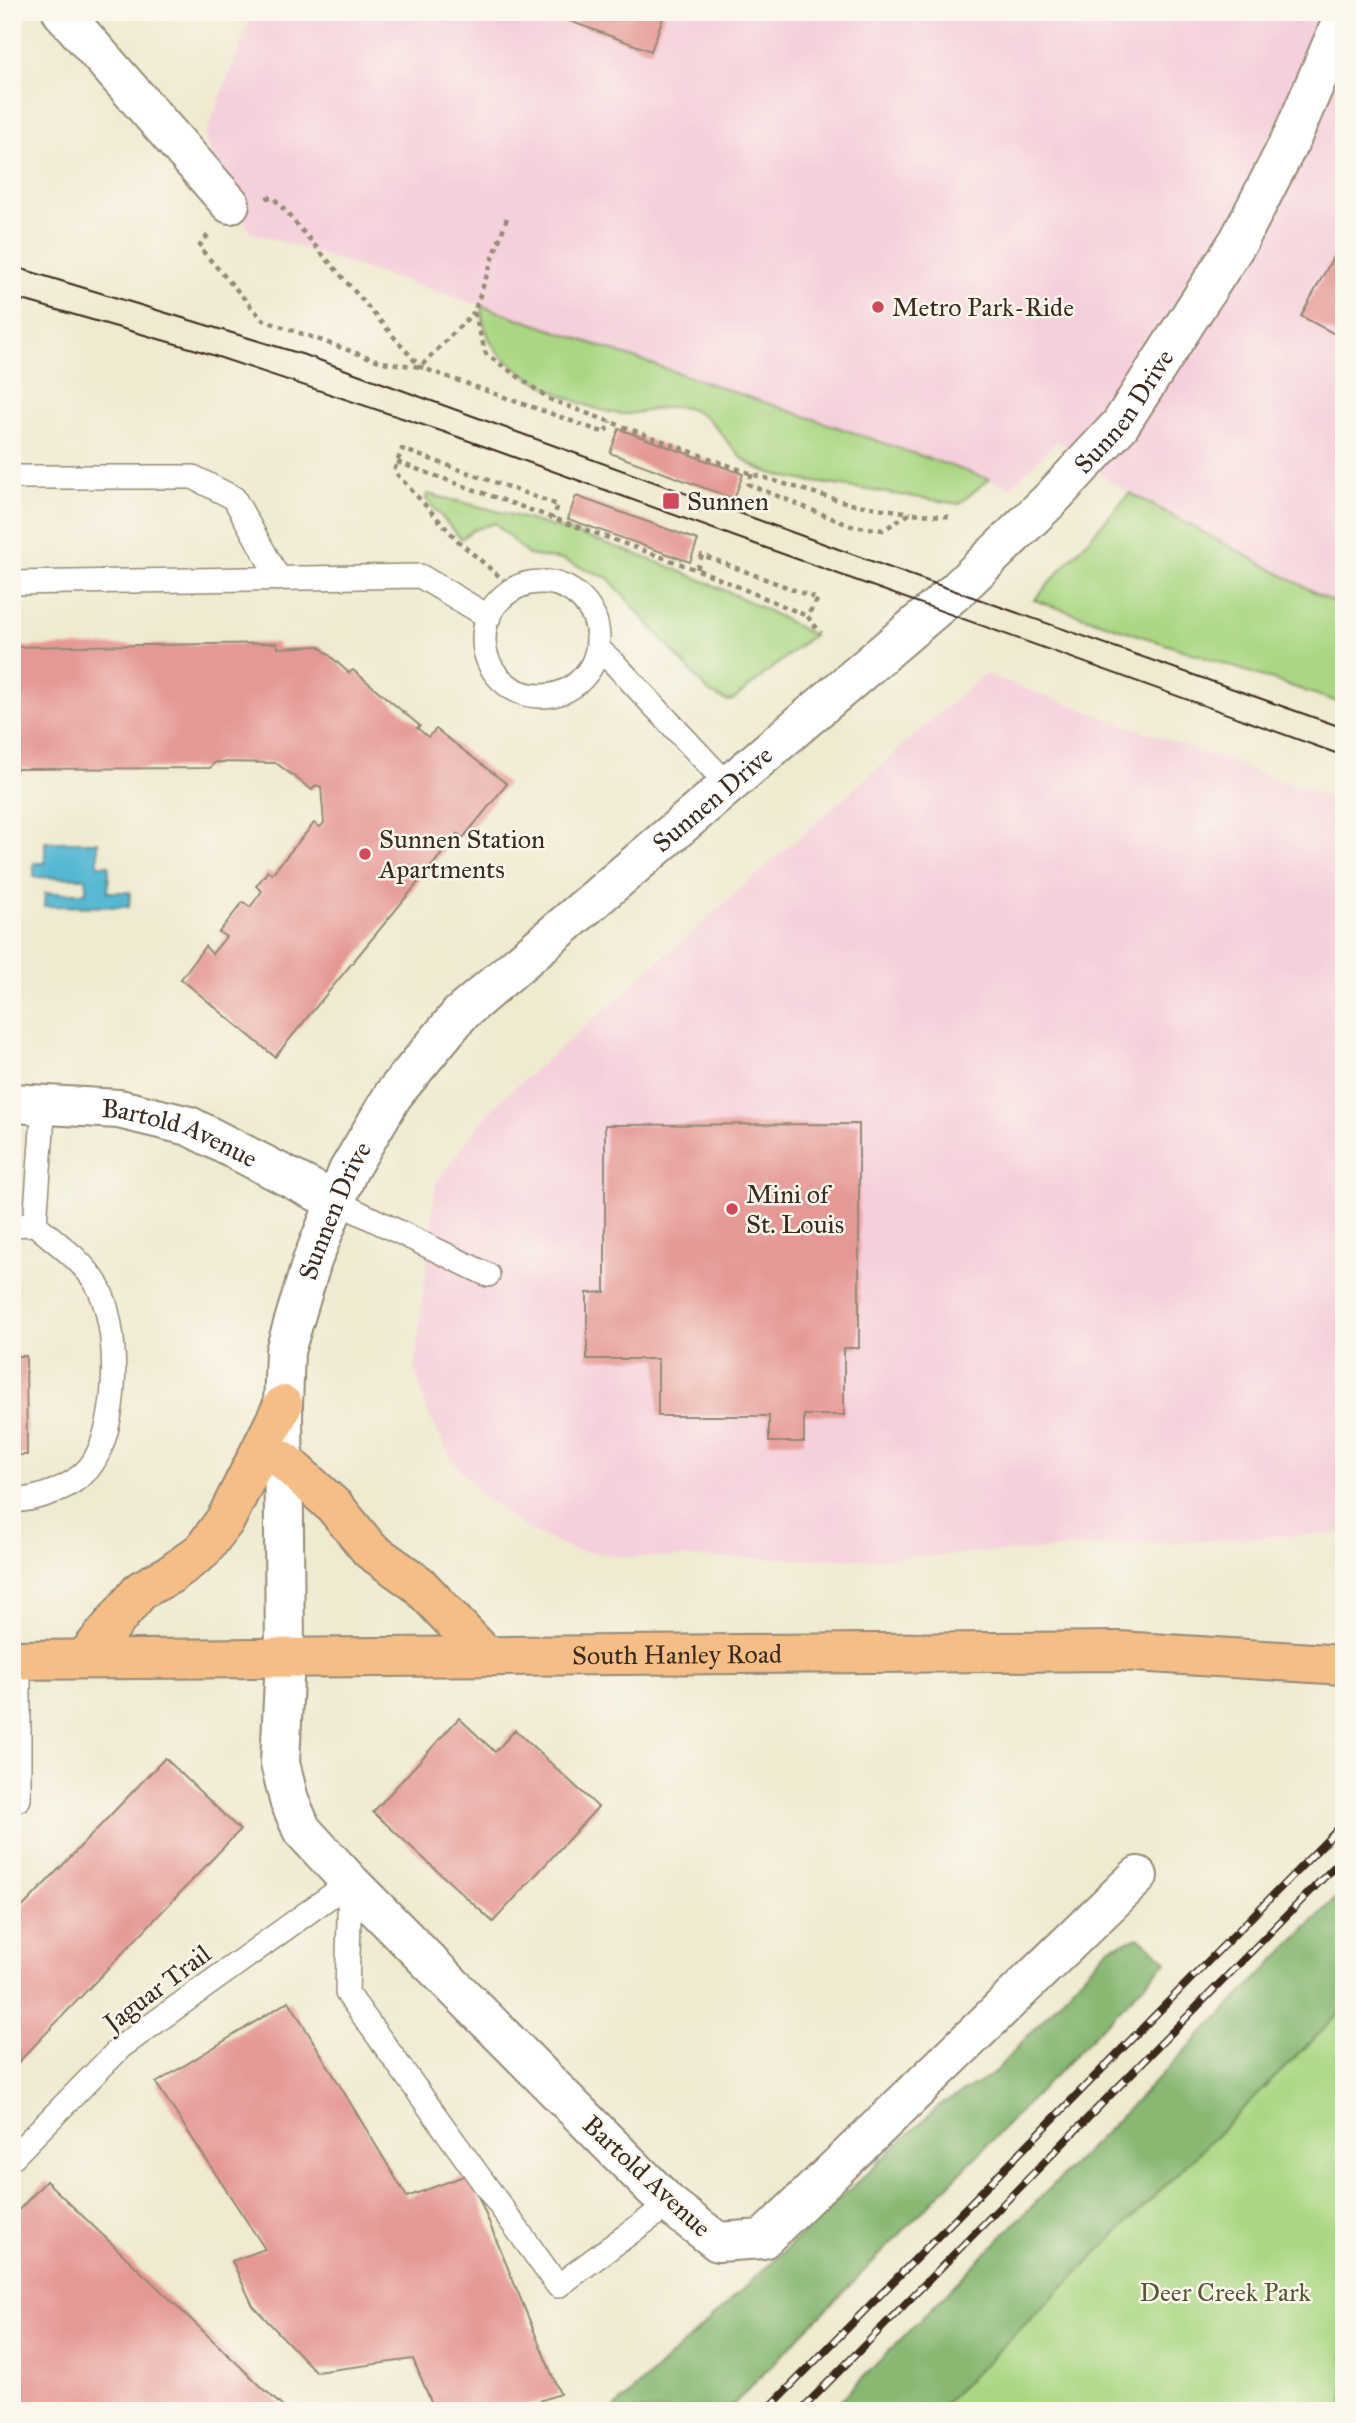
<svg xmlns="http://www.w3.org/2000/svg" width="1356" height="2423" font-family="'IM FELL Great Primer',serif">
	<rect width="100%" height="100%" fill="#fbf7ec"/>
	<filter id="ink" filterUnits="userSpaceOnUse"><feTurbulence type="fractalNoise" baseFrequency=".0143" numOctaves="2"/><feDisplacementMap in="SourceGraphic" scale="14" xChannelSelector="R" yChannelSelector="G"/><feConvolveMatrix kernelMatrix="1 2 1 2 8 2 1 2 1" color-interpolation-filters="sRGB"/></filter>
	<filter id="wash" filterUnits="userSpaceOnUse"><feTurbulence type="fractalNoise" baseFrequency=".00686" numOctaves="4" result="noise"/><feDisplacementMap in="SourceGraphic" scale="28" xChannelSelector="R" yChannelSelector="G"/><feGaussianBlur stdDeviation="1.57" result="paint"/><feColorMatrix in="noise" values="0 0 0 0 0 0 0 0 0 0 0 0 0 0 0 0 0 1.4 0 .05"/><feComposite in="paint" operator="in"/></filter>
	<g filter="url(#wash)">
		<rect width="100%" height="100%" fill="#efead0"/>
		<path fill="#f5cfdb" d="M 253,12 L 1344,12 L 1344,608 L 1114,484 L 1057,441 L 1011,487 L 482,306 L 250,232 L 205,138 Z
			M 984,674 L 1344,803 L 1344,1533 L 871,1559 L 628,1557 L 573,1550 L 527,1529 L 482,1496 L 452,1460 L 426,1409 L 415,1366 L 436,1183 L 488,1112 Z"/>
		<path fill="#abd784" stroke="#738051" stroke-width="2" d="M 482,306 L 989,479 L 959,504 C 920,498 881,492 842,486 C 814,482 780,479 754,466 C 728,453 721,421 692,410 C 669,401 648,414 624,414 C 591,414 512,374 494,347 C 487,336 481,318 482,306 Z
			M 1130,493 L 1344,608 L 1344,704 L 1034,600 Z
			M 427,494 C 563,525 691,566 813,635 L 733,700 L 727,701 L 710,693 L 608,578 L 563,560 L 528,555 L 495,523 L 473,530 L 461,539 L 426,499 Z
			M 1344,2009 L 1344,2411 L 937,2411 Z"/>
		<path fill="#88b872" stroke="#627148" stroke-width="2" d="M 1344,1890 L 1344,2009 L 937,2411 L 830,2411 Z
			M 1139,1937 L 1167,1961 L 727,2411 L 612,2411 L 939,2106 L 992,2075 L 1108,1948 Z"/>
		<path fill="#52b7d1" stroke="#467078" stroke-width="2" d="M 45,842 L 98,842 L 98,865 L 109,865 L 108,892 L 130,892 L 129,907 L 44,906 L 45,893 L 86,893 L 86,878 L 34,877 L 34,863 L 45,863 Z"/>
		<g id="blocks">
			<path fill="#e59895" d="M 545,12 L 665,12 L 651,51 Z
				M 1344,237 L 1344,339 L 1301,316 Z
				M 619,429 L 743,474 L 734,499 L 610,453 Z
				M 576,496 L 698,540 L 690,562 L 568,519 Z
				M 277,643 L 278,648 L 319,646 L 349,673 L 353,670 L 420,726 L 417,728 L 428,737 L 436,729 L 507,784 L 463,838 L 458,834 L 275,1057 L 181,979 L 205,946 L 212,954 L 226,937 L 219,932 L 243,902 L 250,907 L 262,891 L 256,886 L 268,871 L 272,874 L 314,823 L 320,827 L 324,823 L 321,787 L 316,785 L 312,790 L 276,763 L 215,762 L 210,768 L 12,769 L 12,647 Z
				M 859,1124 L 859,1348 L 844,1348 L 844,1415 L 804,1415 L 804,1442 L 769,1442 L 769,1416 L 658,1416 L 658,1359 L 587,1359 L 587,1293 L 605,1292 L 605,1125 Z
				M 12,1356 L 26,1356 L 27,1455 L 12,1455 Z
				M 459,1718 L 495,1752 L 515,1730 L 598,1807 L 493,1922 L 373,1812 Z
				M 165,1758 L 240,1830 L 12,2069 L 12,1918 Z
				M 289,2001 L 407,2197 L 469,2174 L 560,2394 L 510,2411 L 435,2411 L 413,2359 L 316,2372 L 253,2306 L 232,2261 L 265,2249 L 156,2083 Z
				M 46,2181 L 287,2411 L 17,2411 L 12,2406 L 12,2217 Z"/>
		</g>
	</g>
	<g filter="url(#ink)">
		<use href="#blocks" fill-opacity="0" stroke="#958a77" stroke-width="2"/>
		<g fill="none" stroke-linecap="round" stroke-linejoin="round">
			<g stroke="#958a77" stroke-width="26">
				<path id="lane" d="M 12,477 L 193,477 L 234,498 L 279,579
					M484 639a57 57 0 1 1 114 0a57 57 0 1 1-114 0Z
					M 12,583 L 420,576 L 489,617
					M 598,649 L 613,662 L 727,784
					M 335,1201 L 488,1275
					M 12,1225 L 35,1224 L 44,1103
					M 12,1501 C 37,1500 72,1488 89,1468 C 120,1430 121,1324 96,1283 C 82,1260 55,1242 35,1224
					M 12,1800 L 19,1799 L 19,1660
					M 350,1882 L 347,1993 L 558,2286 L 669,2204
					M 12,2158 L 121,2047 L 350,1882"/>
			</g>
			<g stroke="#958a77" stroke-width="42">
				<g id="street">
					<path d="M 62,12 L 230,204"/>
					<path id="s1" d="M 12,1103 L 119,1109 L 189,1126 L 335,1201"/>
					<path id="s2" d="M 1138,1876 L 763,2239 L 718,2242 L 669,2204 L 350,1882 L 302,1830 L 289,1800 L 280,1763 L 285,1657 L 283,1405 L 285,1351 L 312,1261 L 348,1171 L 393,1095 L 460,1014 L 956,591 L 1050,500 L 1120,425 L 1239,240 L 1292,137 L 1344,16"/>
				</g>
			</g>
			<g stroke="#958a77" stroke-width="42">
				<g id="primary">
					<path d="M 283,1460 L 335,1507 L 370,1550 L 418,1584 L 486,1656"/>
					<path d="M 84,1659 L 141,1590 L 171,1574 L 202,1551 L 226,1519 L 283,1405"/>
					<path id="s3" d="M 12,1660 L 1119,1651 L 1344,1665"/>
				</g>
			</g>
			<path stroke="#958a77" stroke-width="4.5" stroke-dasharray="5 5" stroke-linecap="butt" d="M 266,198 L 273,197 L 420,367 L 605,433 L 610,421
				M 507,218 L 474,312 L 486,354 L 551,400 L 752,474 L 851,504 L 911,513
				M 208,235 L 199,247 L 263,320 L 382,362 L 420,367 L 474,312
				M 397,462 L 706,573 L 807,616
				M 752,474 L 748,484 L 851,526 L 883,530 L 911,513 L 953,517
				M 697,569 L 702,555 L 818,599 L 807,616 L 821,633
				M 514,589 L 458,541 L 394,471 L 402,449 L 558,505 L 553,518"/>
			<use href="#lane" stroke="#fff" stroke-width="23"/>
			<use href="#street" stroke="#fff" stroke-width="38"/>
			<use href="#primary" stroke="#f6be87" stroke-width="38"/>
			<path stroke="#3b2a1e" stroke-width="2" d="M 12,266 L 308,356 L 896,570 L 1344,728
				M 12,297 L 197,350 L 444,432 L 1344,756"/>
			<g stroke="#3b2a1e" stroke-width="8">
				<path id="rail" d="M 766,2411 L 1344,1823
					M 800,2411 L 1344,1857"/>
			</g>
			<use href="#rail" stroke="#fbf7ec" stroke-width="5" stroke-dasharray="16" stroke-linecap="butt"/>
		</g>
	</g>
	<g fill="#d1495b" stroke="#fbf7ec" stroke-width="2.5">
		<circle cx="878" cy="307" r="7"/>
		<rect x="662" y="492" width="18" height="18" rx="3.5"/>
		<circle cx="365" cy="854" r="7"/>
		<circle cx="732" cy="1209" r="7"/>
	</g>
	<g text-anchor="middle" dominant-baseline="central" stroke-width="5" stroke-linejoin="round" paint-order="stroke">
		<g font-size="26" fill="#3b2a1e" stroke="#fbf7ec" text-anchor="start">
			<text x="892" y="307">Metro Park-Ride</text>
			<text x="687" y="501">Sunnen</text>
			<text x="379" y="839">Sunnen Station<tspan x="379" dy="30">Apartments</tspan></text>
			<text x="746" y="1194">Mini of<tspan x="746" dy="30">St. Louis</tspan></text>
		</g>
		<g font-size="26" fill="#3b2a1e" stroke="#fbf7ec">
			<text stroke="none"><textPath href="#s2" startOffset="2919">Sunnen Drive</textPath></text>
			<text stroke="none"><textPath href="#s2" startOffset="2352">Sunnen Drive</textPath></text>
			<text stroke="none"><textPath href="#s1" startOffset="172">Bartold Avenue</textPath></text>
			<text stroke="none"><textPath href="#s2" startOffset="1785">Sunnen Drive</textPath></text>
			<text stroke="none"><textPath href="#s3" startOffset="665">South Hanley Road</textPath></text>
			<text transform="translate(157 1988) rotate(-37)">Jaguar Trail</text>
			<text transform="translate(647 2176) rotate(43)">Bartold Avenue</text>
		</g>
		<g font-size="26" fill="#575538" stroke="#fbf7ec">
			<text x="1225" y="2292">Deer Creek Park</text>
		</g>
	</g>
	<rect width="1356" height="2423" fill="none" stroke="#fbf7ec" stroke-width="42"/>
</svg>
